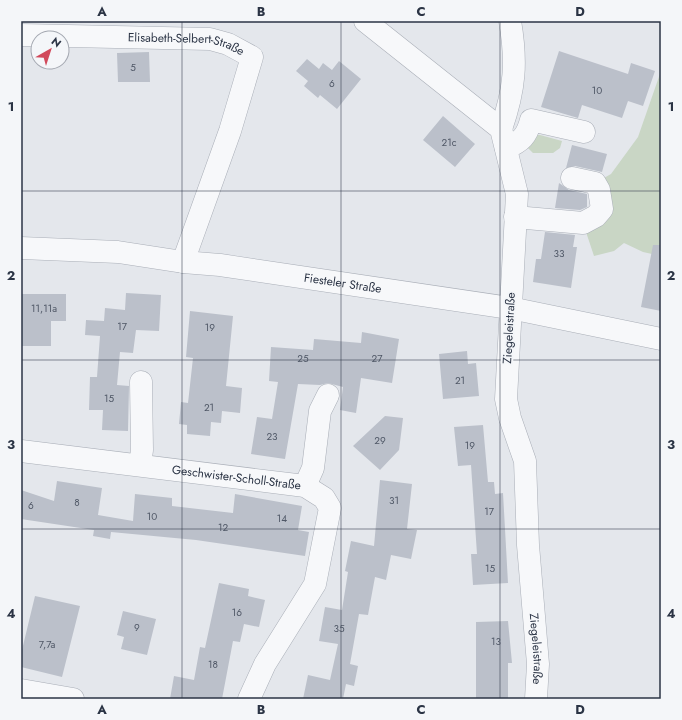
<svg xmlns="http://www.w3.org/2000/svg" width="682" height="720" font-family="Jost,sans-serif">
	<rect width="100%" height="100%" fill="#e4e7ec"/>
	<path fill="#c9d6c5" d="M 661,71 L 661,256 L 643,252 L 624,243 L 614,251 L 594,256 L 583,223 L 591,220 L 595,183 L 611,174 L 638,137 Z
		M 534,135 L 540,135 L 562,141 L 560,148 L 553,153 L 533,153 L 526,146 Z"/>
	<path fill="#bbc0ca" d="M 559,51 L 628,74 L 631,63 L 655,71 L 643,106 L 628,101 L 622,118 L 582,105 L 578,118 L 541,107 Z
		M 149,52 L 150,82 L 118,82 L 117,53 Z
		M 307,59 L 319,69 L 323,63 L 332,70 L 339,61 L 361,79 L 337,109 L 320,95 L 318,98 L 304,86 L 308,81 L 296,71 Z
		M 443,116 L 475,144 L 455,167 L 423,140 Z
		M 572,145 L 607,154 L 602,172 L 575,166 L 566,168 Z
		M 559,183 L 569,190 L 587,194 L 587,207 L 580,210 L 555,208 Z
		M 545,232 L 575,235 L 573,247 L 577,247 L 571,288 L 533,282 L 536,259 L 541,259 Z
		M 653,245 L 661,245 L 661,311 L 641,307 Z
		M 126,293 L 161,295 L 159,331 L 136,330 L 133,353 L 120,352 L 117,385 L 129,386 L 128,431 L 102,430 L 103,410 L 89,410 L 90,377 L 97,377 L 100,336 L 85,335 L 86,320 L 104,321 L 105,308 L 125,310 Z
		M 22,294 L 66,294 L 66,321 L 51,321 L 51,346 L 22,346 Z
		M 190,311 L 233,316 L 226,386 L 242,388 L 240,413 L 222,411 L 221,423 L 211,422 L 210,436 L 187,434 L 187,425 L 179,424 L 181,402 L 188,403 L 193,358 L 186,357 Z
		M 362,332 L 399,339 L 392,383 L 361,378 L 356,413 L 340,410 L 343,387 L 328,383 L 320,385 L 298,384 L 285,459 L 251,454 L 257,417 L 272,419 L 278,382 L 269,381 L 271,347 L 313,350 L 314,339 L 361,343 Z
		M 467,351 L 468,364 L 476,363 L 479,396 L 443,399 L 439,354 Z
		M 385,416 L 403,418 L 399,450 L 380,470 L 353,446 Z
		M 483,425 L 488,482 L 494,482 L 495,494 L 503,493 L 508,583 L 473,585 L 471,554 L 477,554 L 471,465 L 458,466 L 454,427 Z
		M 380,480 L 412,484 L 407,529 L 417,530 L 411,559 L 391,555 L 386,580 L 375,577 L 368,615 L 359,614 L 350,664 L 358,666 L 354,686 L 346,684 L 343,699 L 303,699 L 308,675 L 330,680 L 338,644 L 319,641 L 325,607 L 342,610 L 348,572 L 345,571 L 351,541 L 374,546 Z
		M 57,481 L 102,488 L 98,515 L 133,521 L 135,494 L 172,498 L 172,506 L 233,513 L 235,494 L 302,506 L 298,530 L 309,532 L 305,556 L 196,540 L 111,532 L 110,539 L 93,536 L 94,530 L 21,519 L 21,490 L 54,501 Z
		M 219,583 L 249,589 L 248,596 L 265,600 L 259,627 L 244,624 L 240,642 L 233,641 L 222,699 L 170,699 L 174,676 L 194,680 L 200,647 L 205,648 Z
		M 35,596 L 80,606 L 62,677 L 21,667 L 21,654 Z
		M 123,611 L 156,619 L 147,655 L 121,649 L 124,637 L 117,635 Z
		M 508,621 L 512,663 L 508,663 L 508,699 L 476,699 L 476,622 Z"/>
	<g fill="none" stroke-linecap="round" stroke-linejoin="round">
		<g stroke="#a9aeb7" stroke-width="23">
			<g id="minor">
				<path id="s1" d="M 365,21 L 501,129 L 517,194 L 506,399 L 510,418 L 525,461 L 528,545 L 538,664 L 536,699"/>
				<path id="s2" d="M 21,35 L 210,39 L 228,44 L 252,57 L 230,131 L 183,262"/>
				<path d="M 501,129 C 515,89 517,62 510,21"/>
				<path d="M 506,148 C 521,142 527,136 531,120 L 584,132"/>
				<path d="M 515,217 L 583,223 L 596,216 L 602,209 L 599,190 L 595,183 L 572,178"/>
				<path id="s3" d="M 21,248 L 118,252 L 183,262 L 220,265 L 510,308 L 661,339"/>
				<path id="s4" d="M 21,451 L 305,486 L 324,498 L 330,508 L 315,584 L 265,664 L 249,699"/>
				<path d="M 140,465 L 142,450 L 141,382"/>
				<path d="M 305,486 L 313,468 L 320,411 L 328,395"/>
				<path d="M 21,690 L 73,699"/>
			</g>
		</g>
		<use href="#minor" stroke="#f7f8fa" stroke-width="22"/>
	</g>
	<path fill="none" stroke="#2b3445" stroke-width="1" stroke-opacity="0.55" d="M 182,21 L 182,699M 341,21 L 341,699M 500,21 L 500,699M 21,191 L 661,191M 21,360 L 661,360M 21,529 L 661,529"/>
	<g text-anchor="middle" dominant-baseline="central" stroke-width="4" stroke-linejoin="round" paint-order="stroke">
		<g font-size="10" fill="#4f5766">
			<text x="133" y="67">5</text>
			<text x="332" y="83">6</text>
			<text x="597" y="90">10</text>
			<text x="449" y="142">21c</text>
			<text x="559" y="253">33</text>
			<text x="44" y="308">11,11a</text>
			<text x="122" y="326">17</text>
			<text x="210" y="327">19</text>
			<text x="303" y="358">25</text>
			<text x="377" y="358">27</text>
			<text x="460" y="380">21</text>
			<text x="109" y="398">15</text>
			<text x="209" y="407">21</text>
			<text x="272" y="436">23</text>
			<text x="380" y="440">29</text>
			<text x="470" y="445">19</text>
			<text x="394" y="500">31</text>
			<text x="77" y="502">8</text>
			<text x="31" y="505">6</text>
			<text x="489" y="511">17</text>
			<text x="152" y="516">10</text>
			<text x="282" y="518">14</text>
			<text x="223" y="527">12</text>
			<text x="490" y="568">15</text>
			<text x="237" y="612">16</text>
			<text x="137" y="627">9</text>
			<text x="339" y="628">35</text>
			<text x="496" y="641">13</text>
			<text x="47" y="644">7,7a</text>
			<text x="213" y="664">18</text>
		</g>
		<g font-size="12" fill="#2b3445" stroke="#f4f6f9">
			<text stroke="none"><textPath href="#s2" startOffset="166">Elisabeth-Selbert-Straße</textPath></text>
			<text stroke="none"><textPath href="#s3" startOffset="324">Fiesteler Straße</textPath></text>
			<text transform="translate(509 328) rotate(-87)">Ziegeleistraße</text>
			<text stroke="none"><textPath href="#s4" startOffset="217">Geschwister-Scholl-Straße</textPath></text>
			<text stroke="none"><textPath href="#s1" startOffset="699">Ziegeleistraße</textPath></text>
		</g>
	</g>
	<rect width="682" height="720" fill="none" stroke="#f4f6f9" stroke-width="44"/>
	<g transform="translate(50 50) rotate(39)"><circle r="19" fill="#f4f6f9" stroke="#a4a8b1"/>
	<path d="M0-3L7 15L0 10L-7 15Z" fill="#d1495b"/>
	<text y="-6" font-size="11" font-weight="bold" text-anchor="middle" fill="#2b3445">N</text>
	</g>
	<rect x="22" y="22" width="638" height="676" fill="none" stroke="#2b3445" stroke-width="1.5"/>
	<g font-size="13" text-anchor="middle" font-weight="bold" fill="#2b3445">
		<text x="102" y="16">A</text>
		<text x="261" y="16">B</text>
		<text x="421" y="16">C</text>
		<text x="580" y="16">D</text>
		<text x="11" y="111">1</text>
		<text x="671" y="111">1</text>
		<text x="11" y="280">2</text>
		<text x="671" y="280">2</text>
		<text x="11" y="449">3</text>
		<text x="671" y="449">3</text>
		<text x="11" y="618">4</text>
		<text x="671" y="618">4</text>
		<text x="102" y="714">A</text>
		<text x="261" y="714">B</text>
		<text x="421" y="714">C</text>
		<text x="580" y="714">D</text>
	</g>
</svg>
